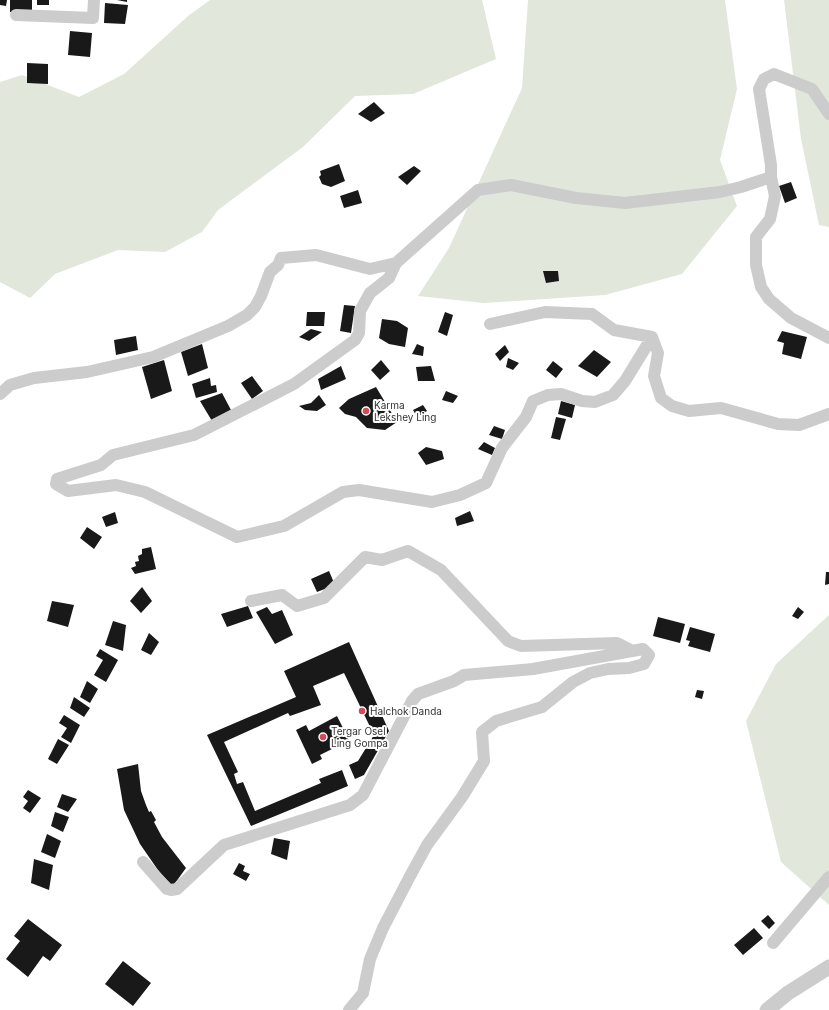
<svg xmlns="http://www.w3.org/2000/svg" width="829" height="1010" font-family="Inter,sans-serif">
	<rect width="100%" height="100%" fill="#fff"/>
	<path fill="#e2e7dc" d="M 210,0 L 482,0 L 496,59 L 413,94 L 355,96 L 303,147 L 218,210 L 202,232 L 165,252 L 118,250 L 55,274 L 30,298 L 0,282 L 0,82 L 22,75 L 79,97 L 124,74 L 188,16 Z
		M 528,0 L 725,0 L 737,89 L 720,160 L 737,206 L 682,274 L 605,295 L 484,303 L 418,296 L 449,248 L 522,88 Z
		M 784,0 L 829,0 L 829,227 L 819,225 L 801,139 Z
		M 829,615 L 829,905 L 781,862 L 746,721 L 776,664 Z"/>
	<path fill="#191919" d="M 0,0 L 7,0 L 6,6 L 0,5 Z
		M 10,0 L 32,0 L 32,12 L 10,12 Z
		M 37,0 L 49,0 L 49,5 L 37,5 Z
		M 117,0 L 127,0 L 127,2 Z
		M 105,3 L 128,5 L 125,24 L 104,23 Z
		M 70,31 L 92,33 L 90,57 L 68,55 Z
		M 27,63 L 48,64 L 48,84 L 27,83 Z
		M 374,102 L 385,113 L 371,122 L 358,114 Z
		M 339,164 L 345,181 L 331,187 L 322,184 L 319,177 L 321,175 L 320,171 Z
		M 414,166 L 421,171 L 407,185 L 398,177 Z
		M 791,182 L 797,198 L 785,203 L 779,186 Z
		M 358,190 L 362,203 L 344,208 L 340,196 Z
		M 543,271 L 558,271 L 559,281 L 546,283 Z
		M 344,305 L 355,306 L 351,333 L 340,331 Z
		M 307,312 L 325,312 L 324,326 L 306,326 Z
		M 445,312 L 453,315 L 447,336 L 438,332 Z
		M 382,319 L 397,321 L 408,328 L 405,347 L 389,344 L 379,338 Z
		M 311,329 L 322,332 L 309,341 L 299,337 Z
		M 782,331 L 807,337 L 801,359 L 782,354 L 784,343 L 777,341 Z
		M 136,336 L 138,350 L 116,355 L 114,340 Z
		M 202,344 L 208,368 L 188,376 L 181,352 Z
		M 417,344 L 424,347 L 423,356 L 412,354 Z
		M 505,345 L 509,352 L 500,361 L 495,354 Z
		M 594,350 L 611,362 L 597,377 L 578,366 Z
		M 508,358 L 519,363 L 513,370 L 506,367 Z
		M 164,360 L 172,391 L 151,399 L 142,367 Z
		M 381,360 L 390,371 L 380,380 L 371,370 Z
		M 553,361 L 563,369 L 556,378 L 546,370 Z
		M 341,366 L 346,379 L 321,390 L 318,379 Z
		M 431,366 L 435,381 L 418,381 L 416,367 Z
		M 252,376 L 263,391 L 252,399 L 241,383 Z
		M 210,378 L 211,386 L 216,385 L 217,392 L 196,398 L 192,384 Z
		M 376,387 L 397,422 L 385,430 L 367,428 L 356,417 L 345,414 L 339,408 L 349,399 Z
		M 446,391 L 458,396 L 453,403 L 442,400 Z
		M 222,393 L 231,410 L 212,421 L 200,401 Z
		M 319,395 L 326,405 L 317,411 L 305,410 L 299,406 L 311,403 Z
		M 561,401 L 575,405 L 572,418 L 558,414 Z
		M 423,405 L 427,411 L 417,417 L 413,410 Z
		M 556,417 L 566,419 L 560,440 L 551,438 Z
		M 494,426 L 505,430 L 502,439 L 489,435 Z
		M 484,442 L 495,448 L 492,455 L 478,449 Z
		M 426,447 L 442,451 L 444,459 L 426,465 L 418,453 Z
		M 470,511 L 474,521 L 457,526 L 455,518 Z
		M 115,512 L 118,523 L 106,527 L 102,517 Z
		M 87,527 L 102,537 L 94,549 L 80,538 Z
		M 151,547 L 156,569 L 135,574 L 131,568 L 136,566 L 135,562 L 139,561 L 138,556 L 142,554 L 142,549 Z
		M 329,571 L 335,585 L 317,592 L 311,579 Z
		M 826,572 L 829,572 L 829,584 L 825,585 Z
		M 142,587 L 152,601 L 141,613 L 130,601 Z
		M 52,601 L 74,605 L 68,627 L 47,621 Z
		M 248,606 L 253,618 L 227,627 L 221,614 Z
		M 267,607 L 272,614 L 282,610 L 293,635 L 275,644 L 256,612 Z
		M 798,607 L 804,612 L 798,619 L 792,616 Z
		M 658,617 L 685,624 L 680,643 L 653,636 Z
		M 113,621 L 126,625 L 123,651 L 105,645 Z
		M 690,627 L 715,634 L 710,652 L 688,646 L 690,641 L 686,640 Z
		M 149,633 L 159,642 L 151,655 L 141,650 Z
		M 349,642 L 389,731 L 364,775 L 355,779 L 349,765 L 358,761 L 374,735 L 344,673 L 313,686 L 321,705 L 290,716 L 288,713 L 224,742 L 238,772 L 234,774 L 237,784 L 243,782 L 255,811 L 321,783 L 319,779 L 342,770 L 348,786 L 251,826 L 207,735 L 296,697 L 284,671 Z
		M 100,649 L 118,660 L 106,682 L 94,675 L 103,660 L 96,656 Z
		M 87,681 L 98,689 L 90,703 L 80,697 Z
		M 697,690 L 704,691 L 702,699 L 695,697 Z
		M 74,697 L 90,708 L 84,717 L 70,708 Z
		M 64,715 L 80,725 L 71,743 L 61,737 L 67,728 L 59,723 Z
		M 337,716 L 351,744 L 340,749 L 338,746 L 320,755 L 322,759 L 312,764 L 296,730 L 306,725 L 309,731 Z
		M 58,739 L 69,745 L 57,764 L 48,759 Z
		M 138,764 L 141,791 L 146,805 L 149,812 L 151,811 L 156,820 L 154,822 L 162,837 L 186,868 L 173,886 L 160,873 L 140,844 L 124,810 L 117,769 Z
		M 28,790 L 41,798 L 30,813 L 23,808 L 28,801 L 23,797 Z
		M 62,794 L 77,799 L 68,812 L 57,807 Z
		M 55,812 L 69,817 L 63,832 L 51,826 Z
		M 47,834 L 61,841 L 55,858 L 41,852 Z
		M 274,838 L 290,841 L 287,860 L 271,854 Z
		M 34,859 L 53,865 L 49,890 L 31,883 Z
		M 239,863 L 245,866 L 243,871 L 250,874 L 246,881 L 233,874 Z
		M 768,915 L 775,923 L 769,929 L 761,921 Z
		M 28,919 L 62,945 L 50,961 L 43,956 L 28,977 L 6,959 L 20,941 L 14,936 Z
		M 754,928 L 763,938 L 743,955 L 734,945 Z
		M 123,961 L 151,983 L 133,1006 L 105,984 Z"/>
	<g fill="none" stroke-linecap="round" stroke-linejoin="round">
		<path stroke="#ccc" stroke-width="12" d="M 16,15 L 93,18 L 94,0
			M 829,114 L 812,89 L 774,74 L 764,79 L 759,89 L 771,165 L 771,177 L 775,196 L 770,219 L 756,237 L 756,265 L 761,287 L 769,299 L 791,318 L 829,338
			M 396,263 L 389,278 L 370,293 L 360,311 L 359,333 L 355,340 L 294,384 L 194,435 L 113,455 L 101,465 L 57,479 L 56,484 L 68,491 L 116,485 L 145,492 L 237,537 L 284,526 L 343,492 L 359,490 L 432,502 L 460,495 L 486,483 L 502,448 L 526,417 L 533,401 L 548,395 L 561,394 L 582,401 L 595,402 L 613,395 L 625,381 L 652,337 L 614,330 L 592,314 L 545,312 L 490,324
			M 652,337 L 658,353 L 654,376 L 661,398 L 672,406 L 689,411 L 721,408 L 778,424 L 799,425 L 829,414
			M 0,394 L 10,385 L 34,378 L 87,372 L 153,357 L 228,326 L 247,315 L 255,307 L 261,296 L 270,272 L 278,265 L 281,258 L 316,255 L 370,269 L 396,263 L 478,190 L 511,185 L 576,198 L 625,203 L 720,192 L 741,187 L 771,177
			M 251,601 L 282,595 L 297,606 L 324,598 L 365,557 L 382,560 L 408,551 L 441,570 L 508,641 L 521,646 L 617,643 L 631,650
			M 143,862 L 167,889 L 171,890 L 177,889 L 224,845 L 350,805 L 363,795 L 412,701 L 418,694 L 454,681 L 464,675 L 533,669 L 643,649 L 649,655 L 644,664 L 629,668 L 608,669 L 590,673 L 573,682 L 542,707 L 496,721 L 482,732 L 484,761 L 462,797 L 427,845 L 409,878 L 383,928 L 370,959 L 363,993 L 349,1010
			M 773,943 L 829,877"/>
		<path stroke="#ccc" stroke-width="15" d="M 767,1010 L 788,993 L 829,967"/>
	</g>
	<g fill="#d04c5b" stroke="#fff" stroke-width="1.5">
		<circle cx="366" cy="411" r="4"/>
		<circle cx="362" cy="711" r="4"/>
		<circle cx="323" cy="737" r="4"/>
	</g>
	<g text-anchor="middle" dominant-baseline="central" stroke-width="4" stroke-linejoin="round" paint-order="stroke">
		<g font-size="10" fill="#323232" stroke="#fff" text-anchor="start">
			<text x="374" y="405">Karma<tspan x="374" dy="12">Lekshey Ling</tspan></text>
			<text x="370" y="711">Halchok Danda</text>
			<text x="331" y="731">Tergar Osel<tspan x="331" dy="12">Ling Gompa</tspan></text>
		</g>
	</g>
</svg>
